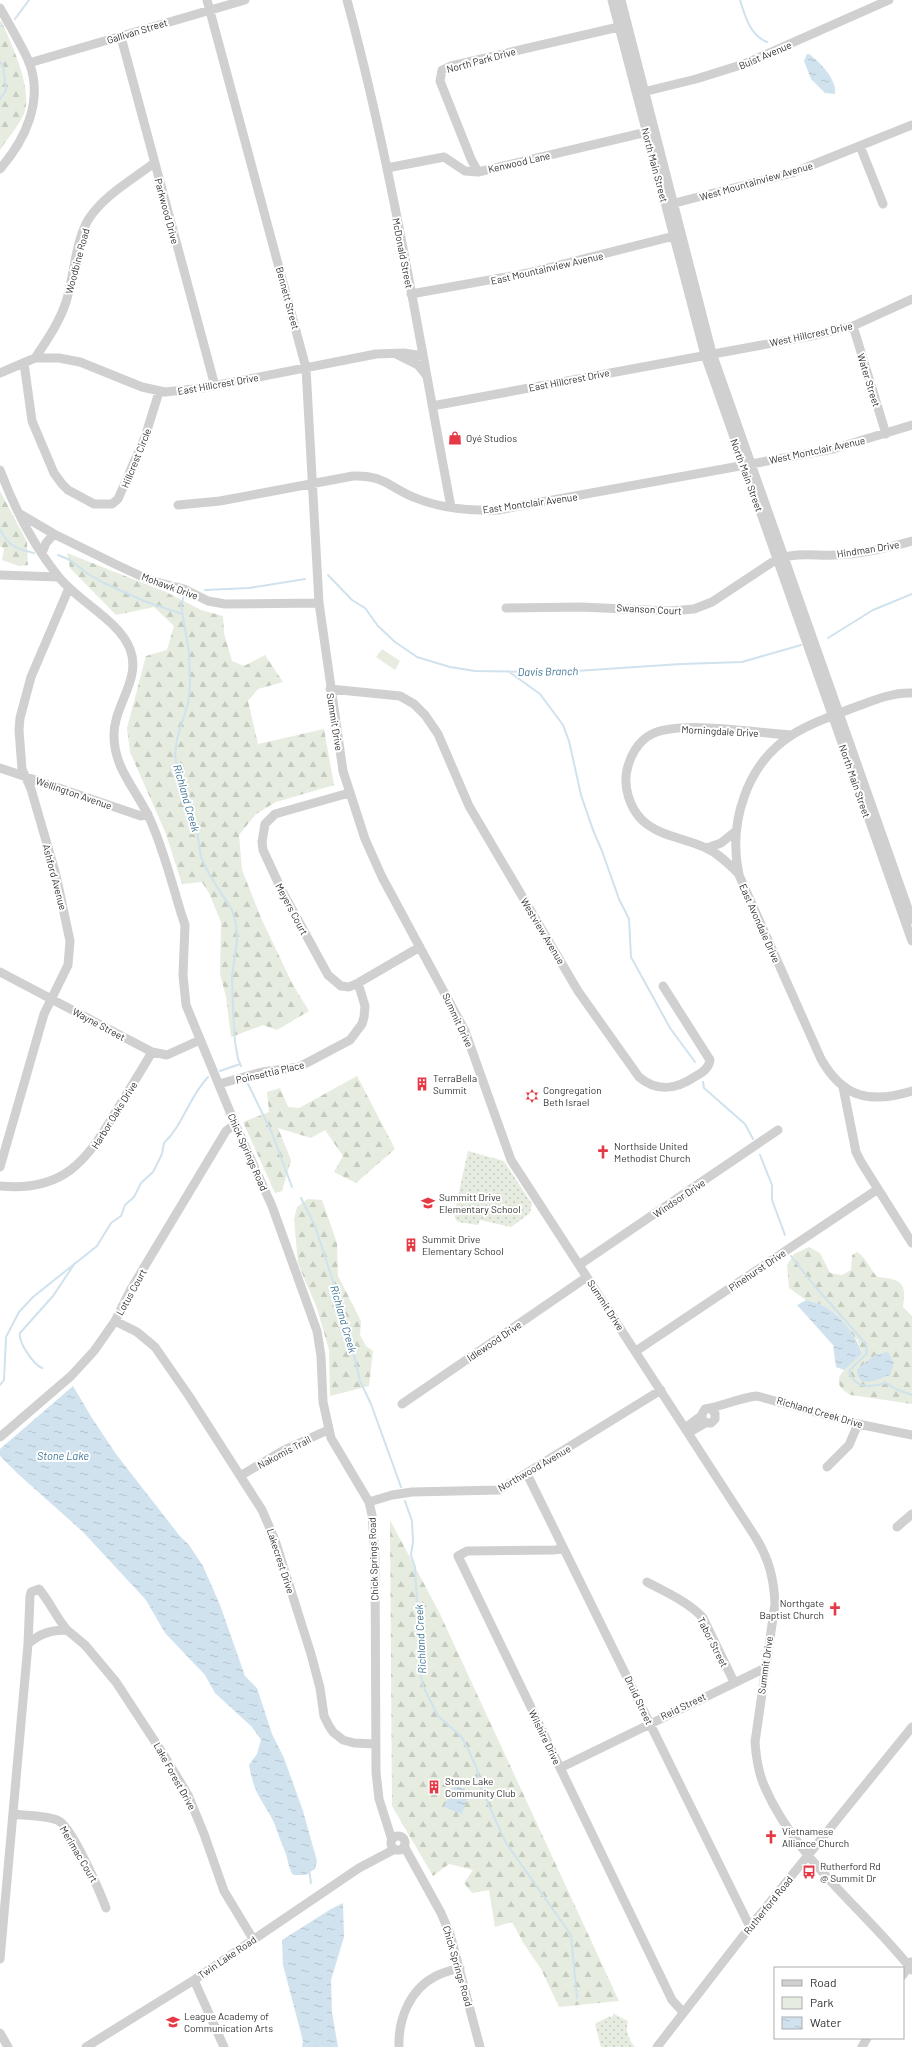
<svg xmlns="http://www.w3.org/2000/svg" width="912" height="2047" font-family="Barlow,sans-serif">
	<defs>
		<pattern id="green-dots" width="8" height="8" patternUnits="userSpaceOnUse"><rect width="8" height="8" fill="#e6ecdf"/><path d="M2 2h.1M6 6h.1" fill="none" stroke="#c6cbc0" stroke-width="1.8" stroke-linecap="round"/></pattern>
		<pattern id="forest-firs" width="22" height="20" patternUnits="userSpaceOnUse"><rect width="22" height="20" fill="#e6ecdf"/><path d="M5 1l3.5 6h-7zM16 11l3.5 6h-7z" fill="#c6cbc0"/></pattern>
		<pattern id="water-ripples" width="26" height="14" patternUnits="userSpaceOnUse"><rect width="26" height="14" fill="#cfe2ee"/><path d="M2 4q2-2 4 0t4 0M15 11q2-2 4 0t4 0" fill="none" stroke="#b2c2cd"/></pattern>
	</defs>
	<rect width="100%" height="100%" fill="#fff"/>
	<path fill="url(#green-dots)" d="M 468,1151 L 504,1161 L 532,1204 L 530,1213 L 511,1227 L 480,1220 L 478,1225 L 458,1222 L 455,1218 L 455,1210 Z
		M 614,2014 L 628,2021 C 625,2029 629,2041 635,2047 L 601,2047 L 595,2024 L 610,2016 L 611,2018 Z"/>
	<path fill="url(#forest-firs)" d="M 0,21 L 2,22 C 11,44 35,92 23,116 C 17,128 7,139 0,150 Z
		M 0,491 L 27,542 L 28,565 L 19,566 L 2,560 L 4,549 L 0,546 Z
		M 67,553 L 168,593 L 201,610 L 223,616 L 224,633 L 232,661 L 244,666 L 265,655 L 283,682 L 258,689 L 248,701 L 258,744 L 324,729 L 334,785 L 276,802 L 256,814 L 239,835 L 242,870 L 261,918 L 293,985 L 309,1011 L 277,1030 L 263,1025 L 231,1037 L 226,997 L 220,974 L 221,922 L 209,893 L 202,882 L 182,884 L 166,834 L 130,752 L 127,728 L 146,656 L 167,650 L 174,626 L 154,607 L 116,615 L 70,568 Z
		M 357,1076 L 395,1149 L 356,1183 L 334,1172 L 343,1156 L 325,1130 L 311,1138 L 278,1128 L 291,1160 L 282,1191 L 275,1193 L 243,1122 L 269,1112 L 267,1092 L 280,1088 L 288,1107 L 299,1108 Z
		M 308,1199 L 322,1200 L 337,1243 L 338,1276 L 361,1321 L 360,1335 L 366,1346 L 373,1351 L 369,1386 L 330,1396 L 329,1350 L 317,1308 L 298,1264 L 294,1219 L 297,1207 Z
		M 809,1247 L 820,1253 L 830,1273 L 842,1275 L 851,1270 L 852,1255 L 857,1252 C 864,1255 871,1270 877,1277 C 901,1279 907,1282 903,1307 L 912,1316 L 912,1404 L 851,1395 C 824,1381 848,1367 862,1354 L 858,1341 L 834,1313 L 823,1305 L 806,1300 L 789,1288 L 787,1265 L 794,1254 Z
		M 390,1520 L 439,1612 L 619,2001 L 559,2007 L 541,1969 L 524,1944 L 512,1922 L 495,1927 L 489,1890 L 472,1893 L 464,1883 L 473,1870 L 449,1864 L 433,1876 L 392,1806 Z"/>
	<path fill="#e6ecdf" d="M 382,649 L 400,661 L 395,670 L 376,657 Z"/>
	<path fill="url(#water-ripples)" d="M 807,54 L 809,54 C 820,62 837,79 835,94 L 825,93 L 811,79 L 804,61 Z
		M 806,1300 C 812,1302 819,1303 824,1306 C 840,1315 857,1336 862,1354 L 844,1370 L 836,1367 L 833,1345 L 797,1305 Z
		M 888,1352 L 894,1363 L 890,1375 C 877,1379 858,1391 857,1369 L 875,1355 Z
		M 73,1386 L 92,1418 L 116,1454 L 179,1535 L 189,1545 L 203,1566 L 220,1605 L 245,1676 L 257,1688 L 272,1734 L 284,1758 L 303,1811 L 317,1861 L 315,1869 L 305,1875 L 293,1875 C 288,1867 288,1858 284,1849 C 279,1838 276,1825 270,1815 C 257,1793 254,1791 249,1765 L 257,1754 L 261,1740 L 252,1727 L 215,1693 L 205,1675 L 165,1633 L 146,1600 L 83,1532 L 17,1473 L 0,1456 L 0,1449 Z
		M 454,1785 L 469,1791 L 462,1814 L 444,1807 Z
		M 343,1903 L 344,1937 L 331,1980 L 332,2013 L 338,2047 L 302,2047 L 303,2041 L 283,1965 L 282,1940 L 331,1909 Z"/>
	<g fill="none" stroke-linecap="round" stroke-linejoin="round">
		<path stroke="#cfe2ee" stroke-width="2" d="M 740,0 C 745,16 750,35 767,42
			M 15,19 L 29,0
			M 0,26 L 3,26
			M 0,62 L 3,65 L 6,90 L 0,99
			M 0,530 C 10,547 15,548 34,553
			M 58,555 L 70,560 L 88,574 L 104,583 L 144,601 L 182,614
			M 328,575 L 352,600 L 365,608 L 378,626 L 395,642 L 417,657 L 450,667 L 475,671 L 561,672 L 681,664 L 742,662 L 801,645
			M 205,590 L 249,588 L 305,579
			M 184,596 L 181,605 L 189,652 L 190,685 L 188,703 L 177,739 L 175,755 L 179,776 L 196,824 L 201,857 L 209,874 L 232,910 L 236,924 L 237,940 L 232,976 L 233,1007 L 235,1042 L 238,1059 L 241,1066
			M 828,638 L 873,610 L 912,594
			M 508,671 L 540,694 L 563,725 L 569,741 L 581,795 L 593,830 L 602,851 L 619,899 L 629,919 L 631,957 L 670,1028 L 695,1062
			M 220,1071 L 240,1064
			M 703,1082 L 704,1088 L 745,1124 L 753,1139
			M 248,1084 L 272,1133 L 292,1187
			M 760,1155 L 772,1185 L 772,1200 L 785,1235
			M 301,1198 L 315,1226 L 347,1324 L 360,1381 L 371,1404 L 401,1487
			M 791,1256 L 813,1284 L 866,1344 L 867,1353 L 849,1371 C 855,1390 871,1387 886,1383 L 896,1389 L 912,1395
			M 42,1368 C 33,1364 18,1342 20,1333 L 53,1296 L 75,1263
			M 0,1385 L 4,1380 L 6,1337 L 19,1312 L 33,1297 L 97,1246 L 111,1223 L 121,1216 L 125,1205 L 134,1197 L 141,1183 L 153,1172 L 162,1154 L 164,1143 C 183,1125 189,1097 208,1077
			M 405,1501 L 412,1521 L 413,1542 L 411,1555 L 415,1567 L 417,1605 L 420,1610 L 420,1671 L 423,1686 L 438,1716 L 461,1736 L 467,1747 L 477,1769 L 480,1786 L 506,1843 L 571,1935 L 577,1998
			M 309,1870 L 311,1883"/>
		<path stroke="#d0d0d0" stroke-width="9" d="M 207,0 L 306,368 L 319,603 L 343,771 L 365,839 L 382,877 L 465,1031 L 511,1160 L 756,1538 C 769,1559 774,1579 775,1604 L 755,1742 C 756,1756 758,1770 763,1783 C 794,1858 863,1908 912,1970
			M 347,0 C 392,166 419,338 451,507
			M 612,0 L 705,355 L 912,941
			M 621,0 L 712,353 L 912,920
			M 0,8 C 10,26 21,44 29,62 C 44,101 25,140 0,169
			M 121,37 L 215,386
			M 29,63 L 245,0
			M 639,93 L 696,79 L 744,64 L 889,0
			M 860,146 L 883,204
			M 387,168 L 444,157 L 465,171 L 478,172 L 651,131
			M 478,172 L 471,159 L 440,81 L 442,70 L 451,66 L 623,26
			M 667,205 L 792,173 L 912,125
			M 411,294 L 528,273 L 678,235
			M 853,326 L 886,434
			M 396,354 L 418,365 L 426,375
			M 35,358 C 47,340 59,323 66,302 C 74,277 75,243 88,220 C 103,196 132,180 154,163
			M 24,363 L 32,421 L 54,473 L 62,484 L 68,490 L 94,504 L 112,504 L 118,499 L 145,437 L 159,392
			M 0,373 L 35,358 L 59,358 L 80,362 L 142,387 L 165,392 L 203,388 L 376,354 L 404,353 L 423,356
			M 432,406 L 816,335 L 853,326 L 912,299
			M 0,470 C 14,507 33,545 58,576 C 77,601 119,620 130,649 C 142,679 113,706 114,736 C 114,771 140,793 152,824 C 164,852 172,883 181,913 L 185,925 L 183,975 L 186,1005 L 235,1124 L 272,1206 L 317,1331 L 321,1356 L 323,1402 L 331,1438 L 369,1502 L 372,1515 L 375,1557 L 376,1772 L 379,1799 L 392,1840
			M 178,505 L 220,501 L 353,476 C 383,475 388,486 413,497 C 439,508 470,511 498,510 L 833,449 L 912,425
			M 20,514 L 54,534 L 115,564 L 149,580 L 184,589 L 208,601 L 225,604 L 319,603
			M 42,553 L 46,543 L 54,534
			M 0,575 L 58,577
			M 506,608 L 581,607 L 670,611 L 694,609 L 712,602 L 777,559 C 797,552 816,556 836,555 C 861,554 887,548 912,541
			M 330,689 L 400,696 L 414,704 L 425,715 L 438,734 L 469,806 L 578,991 L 639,1077 C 658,1093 677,1089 696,1076 C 703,1072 709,1068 710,1060 L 663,986
			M 912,693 C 891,692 870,702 850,709 C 830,717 810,723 792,735 C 746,764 728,824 739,875 L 821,1059 C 843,1098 870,1104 912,1091
			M 0,768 L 141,816 L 148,814
			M 349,793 L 275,814 L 265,824 L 262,842 L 263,850 L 282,891 L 328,975 L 341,986 L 349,987 L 358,983 L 420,947
			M 707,848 L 721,843 L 736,831
			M 739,874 C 730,865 718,853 706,848 C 685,838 660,837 642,820 C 630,808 623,787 627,770 C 630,756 638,741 652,734 C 682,720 756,733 791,735
			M 0,972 L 152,1052 L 167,1055 L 200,1040
			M 219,1084 L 262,1072 L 299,1067 L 350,1040 L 362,1024 L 364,1017 L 365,1006 L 358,983
			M 843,1087 L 856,1152 L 861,1162 L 912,1243
			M 0,1167 L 44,1014 L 68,965 L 70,941 L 56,875 L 31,789 L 22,769 L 19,730 L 20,718 L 31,677 L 69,588
			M 0,1186 C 63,1192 86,1162 115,1113 C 127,1093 140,1073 152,1052
			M 579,1265 L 778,1130
			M 115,1321 L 137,1332 L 155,1347 L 189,1396 L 262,1510 L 275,1540 L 311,1654 L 320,1688 L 324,1716 L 329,1726 L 333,1732 L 343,1740 L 354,1743 L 375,1744
			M 636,1351 L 878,1189
			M 402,1404 L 587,1277
			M 711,1409 L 715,1413 L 715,1419 L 711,1423 L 705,1423 L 701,1416 L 705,1409 C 723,1406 739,1398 757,1396 L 858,1424 L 912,1435
			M 685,1428 L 701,1416
			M 688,1433 L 705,1423
			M 0,1437 L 71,1376 L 94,1351 L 115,1321 L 131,1289 L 226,1131 L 235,1124
			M 827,1467 L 849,1445 L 858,1424
			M 527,1474 L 750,1927
			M 240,1476 L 284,1450 L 328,1430
			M 369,1502 L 392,1495 L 412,1492 L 499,1490 L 661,1390
			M 897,1527 L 912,1514
			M 563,1548 L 555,1550 L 467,1551 L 458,1556 L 672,2000 L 683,2012
			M 647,1582 C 665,1592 689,1602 703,1618 L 734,1682
			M 28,1644 L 30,1596 L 31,1592 L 39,1589 C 50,1602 56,1617 67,1630
			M 560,1768 L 765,1668
			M 13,1814 C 27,1816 47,1815 59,1821 C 73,1829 100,1892 106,1908
			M391 1843a7 7 0 1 1 14 0a7 7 0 1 1-14 0Z
			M 404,1846 L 441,1913 L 450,1934 L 480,2047
			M 0,1959 L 28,1644 C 40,1633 52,1630 67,1630 L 85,1645 L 116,1682 L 165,1757 L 188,1795 L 204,1834 L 224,1891 L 253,1939
			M 903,1975 L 911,1962
			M 194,1980 L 224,2047
			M 0,2033 L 8,2047
			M 86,2047 L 194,1980 L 359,1868 L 395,1849
			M 399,2047 C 398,2019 410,1989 436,1976 C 443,1972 452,1970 460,1968
			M 657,2047 L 750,1927 L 912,1727
			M 862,2047 L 867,2038"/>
	</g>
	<defs>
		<g id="shop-bare" transform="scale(1.08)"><path d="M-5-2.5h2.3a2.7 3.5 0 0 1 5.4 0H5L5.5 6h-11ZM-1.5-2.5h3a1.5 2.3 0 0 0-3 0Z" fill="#e63946" stroke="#fff" stroke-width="2.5" paint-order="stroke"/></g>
		<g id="building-bare" transform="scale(1.08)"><path d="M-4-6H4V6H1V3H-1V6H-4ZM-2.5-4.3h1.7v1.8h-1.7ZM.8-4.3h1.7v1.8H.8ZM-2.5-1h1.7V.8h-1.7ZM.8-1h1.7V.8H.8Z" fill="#e63946" stroke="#fff" stroke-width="2.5" paint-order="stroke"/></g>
		<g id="synagogue-bare" transform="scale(1.08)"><path d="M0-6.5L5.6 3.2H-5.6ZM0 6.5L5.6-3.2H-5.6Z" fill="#e63946" stroke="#fff" stroke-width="2.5" paint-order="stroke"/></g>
		<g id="church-bare" transform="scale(1.08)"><path d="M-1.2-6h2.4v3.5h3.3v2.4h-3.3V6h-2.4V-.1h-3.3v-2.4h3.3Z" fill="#e63946" stroke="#fff" stroke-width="2.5" paint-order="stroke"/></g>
		<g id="school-bare" transform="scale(1.08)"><path d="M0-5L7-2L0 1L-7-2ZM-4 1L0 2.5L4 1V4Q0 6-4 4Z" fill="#e63946" stroke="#fff" stroke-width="2.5" paint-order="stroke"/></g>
		<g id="bus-bare" transform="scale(1.08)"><path d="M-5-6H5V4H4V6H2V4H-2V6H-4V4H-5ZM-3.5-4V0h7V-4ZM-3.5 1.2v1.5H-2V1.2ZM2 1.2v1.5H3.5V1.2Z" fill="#e63946" stroke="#fff" stroke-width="2.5" paint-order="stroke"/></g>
	</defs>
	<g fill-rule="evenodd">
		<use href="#shop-bare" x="455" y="438"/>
		<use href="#building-bare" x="422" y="1084"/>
		<use href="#synagogue-bare" x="532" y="1096"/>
		<use href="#church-bare" x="603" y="1152"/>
		<use href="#school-bare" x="428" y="1203"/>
		<use href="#building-bare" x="411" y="1245"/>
		<use href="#church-bare" x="835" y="1609"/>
		<use href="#building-bare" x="434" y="1787"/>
		<use href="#church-bare" x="771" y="1837"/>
		<use href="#bus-bare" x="809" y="1872"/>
		<use href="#school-bare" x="173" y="2022"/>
	</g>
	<g text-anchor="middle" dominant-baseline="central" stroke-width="4" stroke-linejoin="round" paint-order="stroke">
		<g font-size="10" fill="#333" stroke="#fff">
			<text transform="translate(137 31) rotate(-17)">Gallivan Street</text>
			<text transform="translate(765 55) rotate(-23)">Buist Avenue</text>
			<text transform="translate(481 60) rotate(-15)">North Park Drive</text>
			<text transform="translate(519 162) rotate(-13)">Kenwood Lane</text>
			<text transform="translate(655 165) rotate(75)">North Main Street</text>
			<text transform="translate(756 181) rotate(-16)">West Mountainview Avenue</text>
			<text transform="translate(167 211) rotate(75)">Parkwood Drive</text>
			<text transform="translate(403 253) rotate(79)">McDonald Street</text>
			<text transform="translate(77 261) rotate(-75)">Woodbine Road</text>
			<text transform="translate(547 268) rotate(-13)">East Mountainview Avenue</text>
			<text transform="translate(288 298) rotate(75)">Bennett Street</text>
			<text transform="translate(811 334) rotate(-12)">West Hillcrest Drive</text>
			<text transform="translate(569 380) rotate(-11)">East Hillcrest Drive</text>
			<text transform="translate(869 380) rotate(73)">Water Street</text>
			<text transform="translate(218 384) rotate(-10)">East Hillcrest Drive</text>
			<text transform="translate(817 450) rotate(-12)">West Montclair Avenue</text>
			<text transform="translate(136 458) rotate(-68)">Hillcrest Circle</text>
			<text transform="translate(747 475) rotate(70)">North Main Street</text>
			<text transform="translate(530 503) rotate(-8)">East Montclair Avenue</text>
			<text transform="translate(868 549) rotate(-9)">Hindman Drive</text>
			<text transform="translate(170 586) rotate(20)">Mohawk Drive</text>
			<text transform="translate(649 609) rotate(3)">Swanson Court</text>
			<text transform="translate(335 722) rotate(81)">Summit Drive</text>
			<text transform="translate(720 731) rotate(3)">Morningdale Drive</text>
			<text transform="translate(855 781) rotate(71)">North Main Street</text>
			<text transform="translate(74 793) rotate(19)">Wellington Avenue</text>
			<text transform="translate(55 877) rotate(75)">Ashford Avenue</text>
			<text transform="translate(292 909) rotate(62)">Meyers Court</text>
			<text transform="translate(760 923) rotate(66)">East Avondale Drive</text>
			<text transform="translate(543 931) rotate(59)">Westview Avenue</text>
			<text transform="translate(458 1020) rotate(65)">Summit Drive</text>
			<text transform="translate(99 1024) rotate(28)">Wayne Street</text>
			<text transform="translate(270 1072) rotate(-13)">Poinsettia Place</text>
			<text transform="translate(114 1115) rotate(-58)">Harbor Oaks Drive</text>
			<text transform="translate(248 1152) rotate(66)">Chick Springs Road</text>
			<text transform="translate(679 1198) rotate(-34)">Windsor Drive</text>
			<text transform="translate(757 1270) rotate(-34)">Pinehurst Drive</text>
			<text transform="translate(131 1292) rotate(-61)">Lotus Court</text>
			<text transform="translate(606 1305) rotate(57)">Summit Drive</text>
			<text transform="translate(494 1341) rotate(-34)">Idlewood Drive</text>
			<text transform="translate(820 1412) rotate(16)">Richland Creek Drive</text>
			<text transform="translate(284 1452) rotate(-28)">Nakomis Trail</text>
			<text transform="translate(534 1468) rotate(-30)">Northwood Avenue</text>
			<text transform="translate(373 1559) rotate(-92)">Chick Springs Road</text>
			<text transform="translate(281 1561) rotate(72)">Lakecrest Drive</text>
			<text transform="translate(713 1642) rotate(63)">Tabor Street</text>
			<text transform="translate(765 1665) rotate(-82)">Summit Drive</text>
			<text transform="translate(639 1700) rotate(65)">Druid Street</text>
			<text transform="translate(683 1706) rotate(-26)">Reid Street</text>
			<text transform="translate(545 1737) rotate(64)">Wilshire Drive</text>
			<text transform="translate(175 1776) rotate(61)">Lake Forest Drive</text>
			<text transform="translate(79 1854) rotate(59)">Merimac Court</text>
			<text transform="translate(768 1905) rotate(-51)">Rutherford Road</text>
			<text transform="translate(227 1957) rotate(-34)">Twin Lake Road</text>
			<text transform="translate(458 1966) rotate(74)">Chick Springs Road</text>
		</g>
		<g font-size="10" fill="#333" stroke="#fff" text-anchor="start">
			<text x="466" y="438">Oyé Studios</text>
			<text x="433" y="1078">TerraBella<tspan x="433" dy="12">Summit</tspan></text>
			<text x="543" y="1090">Congregation<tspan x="543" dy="12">Beth Israel</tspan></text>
			<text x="614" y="1146">Northside United<tspan x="614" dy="12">Methodist Church</tspan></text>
			<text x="439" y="1197">Summitt Drive<tspan x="439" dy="12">Elementary School</tspan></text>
			<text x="422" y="1239">Summit Drive<tspan x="422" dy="12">Elementary School</tspan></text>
			<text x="824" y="1603" text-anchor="end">Northgate<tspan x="824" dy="12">Baptist Church</tspan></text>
			<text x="445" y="1781">Stone Lake<tspan x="445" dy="12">Community Club</tspan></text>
			<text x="782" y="1831">Vietnamese<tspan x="782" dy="12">Alliance Church</tspan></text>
			<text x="820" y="1866">Rutherford Rd<tspan x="820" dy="12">@ Summit Dr</tspan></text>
			<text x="184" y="2016">League Academy of<tspan x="184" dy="12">Communication Arts</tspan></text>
		</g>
		<g font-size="11" font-style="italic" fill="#3f7597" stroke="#fff">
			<text transform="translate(548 671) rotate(-1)">Davis Branch</text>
			<text transform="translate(187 798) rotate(74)">Richland Creek</text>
			<text transform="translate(344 1319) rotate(74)">Richland Creek</text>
			<text x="63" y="1455">Stone Lake</text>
			<text transform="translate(420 1639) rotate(-93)">Richland Creek</text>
		</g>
	</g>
	<rect x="774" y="1967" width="130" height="72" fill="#ffffff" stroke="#adadad"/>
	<rect x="782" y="1980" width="20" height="6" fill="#d0d0d0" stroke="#adadad"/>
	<text x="810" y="1987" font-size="12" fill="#333333">Road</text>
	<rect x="782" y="1997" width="20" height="12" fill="#e6ecdf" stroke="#adadad"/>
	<text x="810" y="2007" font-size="12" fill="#333333">Park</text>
	<rect x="782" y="2017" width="20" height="12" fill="url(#water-ripples)" stroke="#adadad"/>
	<text x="810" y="2027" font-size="12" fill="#333333">Water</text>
</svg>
